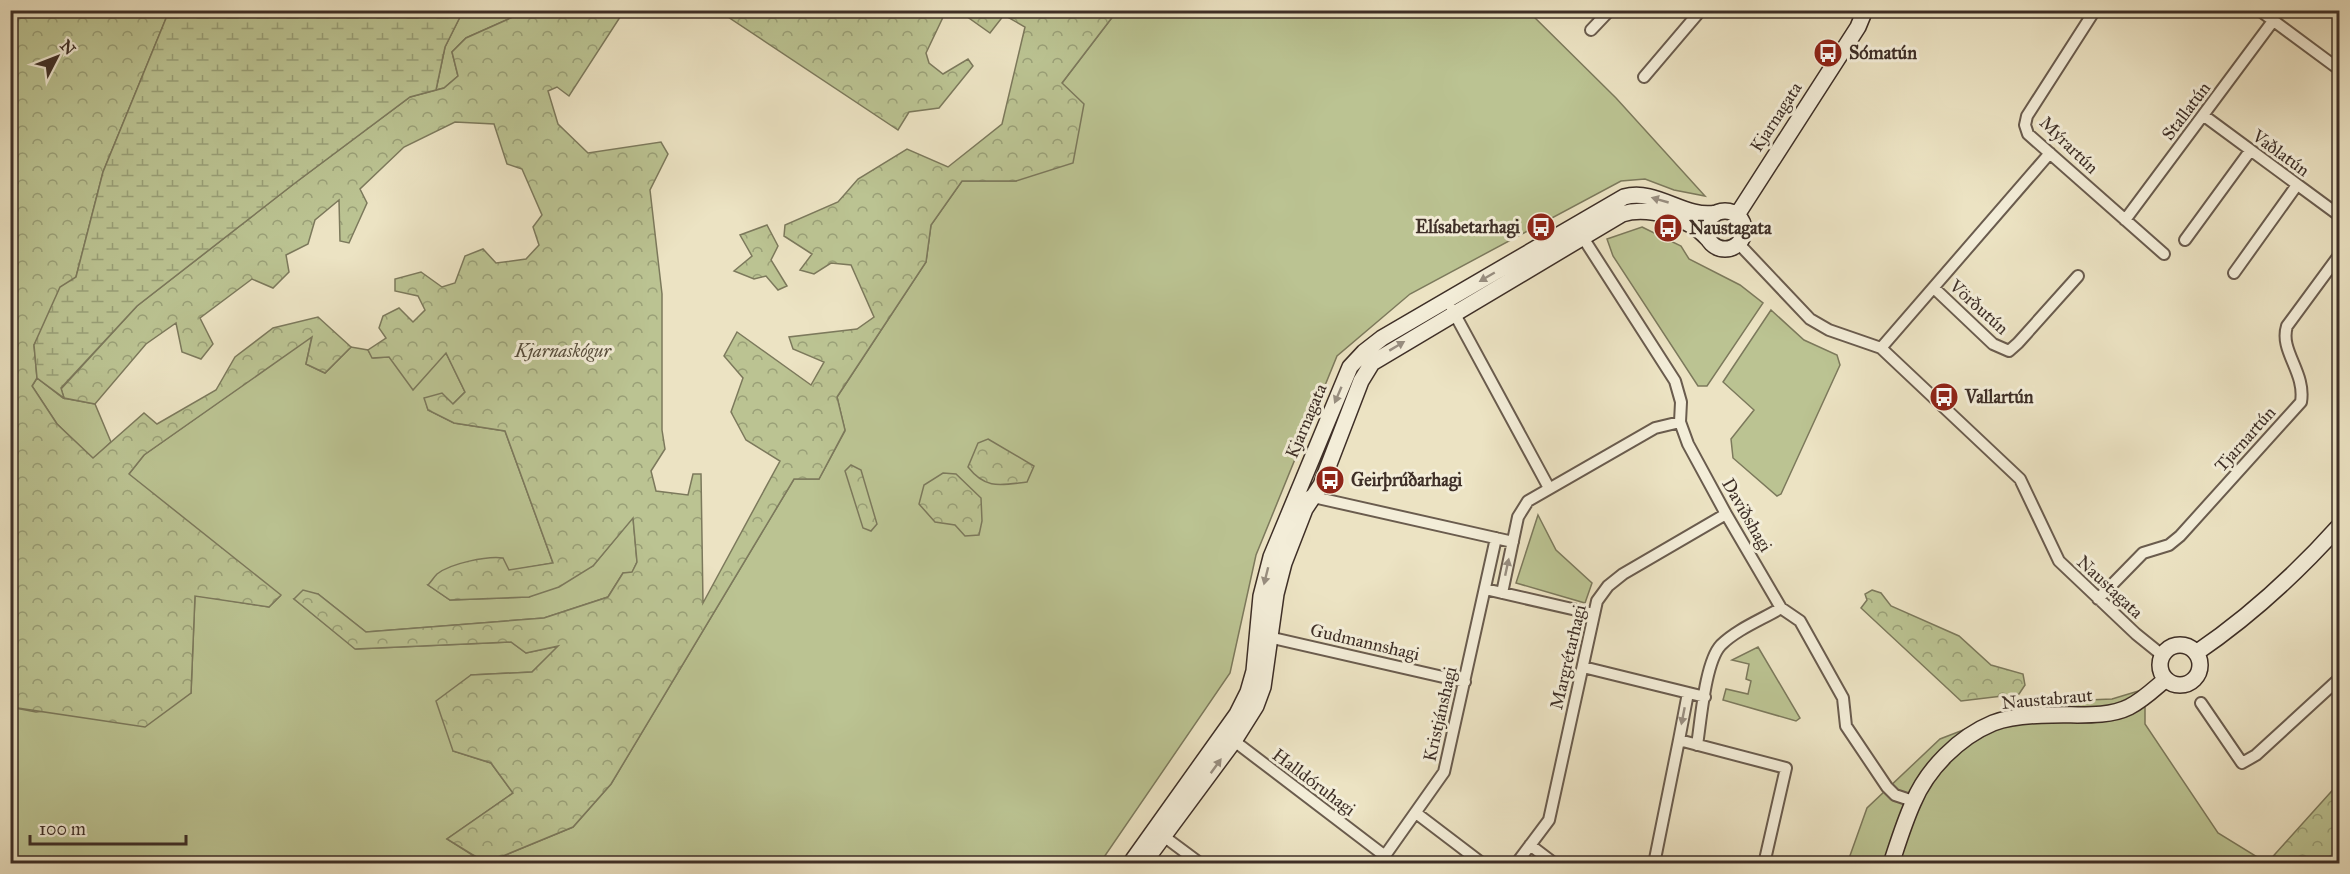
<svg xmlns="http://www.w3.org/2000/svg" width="2350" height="874" font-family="'IM FELL Great Primer',serif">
	<defs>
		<pattern id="forest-crowns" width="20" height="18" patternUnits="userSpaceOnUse" patternTransform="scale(1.5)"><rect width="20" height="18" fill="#bbc392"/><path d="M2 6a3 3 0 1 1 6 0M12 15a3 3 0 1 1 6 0" fill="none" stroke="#999f77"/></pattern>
		<pattern id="wetland-marsh" width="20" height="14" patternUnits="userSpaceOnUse" patternTransform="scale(1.5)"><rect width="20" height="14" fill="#bbc392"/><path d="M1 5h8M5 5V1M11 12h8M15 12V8" fill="none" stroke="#999f77"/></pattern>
	</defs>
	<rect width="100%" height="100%" fill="#ece3c3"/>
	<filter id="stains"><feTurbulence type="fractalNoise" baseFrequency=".00333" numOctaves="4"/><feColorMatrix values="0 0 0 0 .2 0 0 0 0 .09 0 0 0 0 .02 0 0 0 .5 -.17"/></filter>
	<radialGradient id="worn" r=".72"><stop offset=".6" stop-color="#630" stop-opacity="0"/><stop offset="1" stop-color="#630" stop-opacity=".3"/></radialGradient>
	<path fill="#bbc392" stroke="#7c795c" stroke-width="1.5" d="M 463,11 L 515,11 L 513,17 L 466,38 L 452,52 L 458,76 L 444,88 L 436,90 L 445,47 Z
		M 1117,11 L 1528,11 L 1616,98 L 1705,196 L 1674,190 L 1645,179 L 1621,181 L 1410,294 L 1337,356 L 1256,555 L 1230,673 L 1100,863 L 486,863 L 573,827 L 611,784 L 794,479 L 819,479 L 845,431 L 837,397 L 926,262 L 931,225 L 962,181 L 1016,181 L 1062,83 Z
		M 1642,227 L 1681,246 L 1689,259 L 1740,285 L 1763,303 L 1707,386 L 1698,386 L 1613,256 L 1607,239 Z
		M 1771,310 L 1804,340 L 1837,355 L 1840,365 L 1781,494 L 1777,496 L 1733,458 L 1731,439 L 1754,410 L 1723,382 Z
		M 312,336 L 306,364 L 325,373 L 351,347 L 368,350 L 373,358 L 446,353 L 465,392 L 453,404 L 425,398 L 428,410 L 454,423 L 505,431 L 553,563 L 428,585 L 450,600 L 529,597 L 593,566 L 633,517 L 637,562 L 632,573 L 623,573 L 608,597 L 544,618 L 366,632 L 318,594 L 294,599 L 356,649 L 511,642 L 526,653 L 559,646 L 532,672 L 471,675 L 453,751 L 491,763 L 513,793 L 447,839 L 485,863 L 11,863 L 10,707 L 36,712 L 191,693 L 195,595 L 269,607 L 280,596 L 128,475 L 144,455 Z
		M 37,378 L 63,398 L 95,404 L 111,442 L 93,459 L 57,424 L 32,386 Z
		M 1538,515 L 1556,550 L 1592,583 L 1585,603 L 1516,583 Z
		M 1758,647 L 1800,718 L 1796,721 L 1723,700 L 1726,689 L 1748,694 L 1751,681 L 1746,679 L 1749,664 L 1732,660 Z
		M 2145,689 L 2145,724 L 2218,833 L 2267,863 L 1847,864 L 1867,808 L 1940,739 L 2036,702 L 2112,699 Z"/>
	<path fill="url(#forest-crowns)" stroke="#7c795c" stroke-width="1.5" d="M 10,11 L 169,11 L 103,172 L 76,277 L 34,345 L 37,378 L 32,386 L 57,424 L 93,458 L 144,413 L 157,424 L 216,390 L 235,357 L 273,328 L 318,317 L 351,347 L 325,373 L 306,364 L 312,337 L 144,455 L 129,474 L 281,595 L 269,607 L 195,596 L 191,693 L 145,727 L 11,707 Z
		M 515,11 L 624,11 L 569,96 L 557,87 L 548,91 L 558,124 L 588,153 L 661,142 L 668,154 L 650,190 L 662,294 L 662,430 L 665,449 L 651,471 L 656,491 L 688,495 L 693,474 L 701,474 L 703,603 L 780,461 L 746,440 L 731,412 L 743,378 L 724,356 L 737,332 L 811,385 L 824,362 L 793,349 L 789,337 L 857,329 L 874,317 L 851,265 L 831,263 L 814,274 L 800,270 L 812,254 L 784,236 L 785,225 L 838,202 L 858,179 L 907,149 L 948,167 L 1002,124 L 1025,27 L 1004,15 L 990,33 L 959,11 L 1117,11 L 1062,83 L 1084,104 L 1073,163 L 1016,181 L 962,181 L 931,225 L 926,262 L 837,397 L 845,430 L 819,479 L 794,479 L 611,784 L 573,827 L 486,863 L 447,839 L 513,793 L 491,763 L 453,751 L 436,701 L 471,675 L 532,672 L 558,646 L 526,653 L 511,642 L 355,649 L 294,599 L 303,590 L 318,594 L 366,632 L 544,618 L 608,597 L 623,573 L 632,572 L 637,562 L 633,518 L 593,566 L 559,587 L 529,597 L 450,600 L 428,585 C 431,582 434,577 437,574 C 451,563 487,556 503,558 L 509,570 L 553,563 L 505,431 L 454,423 L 428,410 L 424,398 L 442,393 L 453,404 L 465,392 L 446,353 L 413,390 L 389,357 L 372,358 L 368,350 L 386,338 L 379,328 L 383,316 L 399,308 L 413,322 L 425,310 L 418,296 L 395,291 L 395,279 L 421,272 L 442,287 L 455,283 L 465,256 L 483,249 L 496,263 L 526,259 L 539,245 L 533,227 L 542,215 L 522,169 L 507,164 L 494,124 L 455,122 L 404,147 L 360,189 L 367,203 L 349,243 L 340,241 L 339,200 L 315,220 L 308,244 L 286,255 L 289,272 L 273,288 L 252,279 L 200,318 L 213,344 L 201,359 L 182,352 L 176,323 L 146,344 L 95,404 L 64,398 L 61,389 L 137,306 L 295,183 L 410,97 L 444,88 L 458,76 L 452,52 L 466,38 L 513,17 Z
		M 719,11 L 950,11 L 946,11 L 926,53 L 929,63 L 943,74 L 968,59 L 973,66 L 939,108 L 909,112 L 898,130 Z
		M 767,225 L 778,246 L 771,260 L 787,286 L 778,290 L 766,276 L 754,279 L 734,271 L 752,256 L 740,235 Z
		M 988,439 L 1034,466 L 1027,482 C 1001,485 986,490 968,467 L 978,443 Z
		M 851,465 L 861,470 L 877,524 L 871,531 L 863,528 L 845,471 Z
		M 943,473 L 956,474 L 981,498 L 982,521 L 979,535 L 965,536 L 955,525 L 935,522 L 919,504 L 924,485 Z
		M 1872,590 L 1881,593 L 1891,606 L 1959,636 L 1991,665 L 2023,674 L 2025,685 L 2019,694 L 1961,701 L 1861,608 L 1867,600 L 1865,594 Z
		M 2339,783 L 2339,863 L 2267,863 Z"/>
	<path fill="url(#wetland-marsh)" stroke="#7c795c" stroke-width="1.5" d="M 169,11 L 463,11 L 445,47 L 436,90 L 410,97 L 295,183 L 137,306 L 61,388 L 64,398 L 37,378 L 34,345 L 60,287 L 76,277 L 103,172 Z"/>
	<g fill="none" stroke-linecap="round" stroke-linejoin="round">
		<g stroke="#6a5c4e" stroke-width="14">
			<path id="street" d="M 2095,10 L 2027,116 L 2025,125 L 2028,134 L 2164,254
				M 2259,10 L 2340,70
				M 1591,30 L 1610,10
				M 1644,77 L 1701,10
				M 2203,115 L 2340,216
				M 2125,220 L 2273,21
				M 1580,233 L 1675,381 L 1681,402 L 1680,422 L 1688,444 L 1726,514 L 1781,608 L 1800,621 L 1843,698 L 1846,726 L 1887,787 L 1895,795 L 1913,801
				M 2185,240 L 2250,151
				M 1739,244 L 1810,319 L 1829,330 L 1881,348 L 2020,479 L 2059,561 L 2136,634 L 2162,655
				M 2234,273 L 2297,185
				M 1934,288 L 1993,344 L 2009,351 L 2018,343 L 2078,276
				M 1452,309 L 1549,488
				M 1881,348 L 2050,153
				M 1309,496 L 1513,542
				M 1485,589 L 1594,614
				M 1502,593 L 1518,517 L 1528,501 L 1655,428 L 1680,422
				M 2098,599 L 2143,553 L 2169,545 L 2180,536 L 2301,402 C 2306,372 2279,351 2287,326 L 2340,254
				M 1264,636 L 1465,682
				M 1583,667 L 1705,697
				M 2201,703 L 2242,763 L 2256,755 L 2340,678
				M 1229,737 L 1385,856
				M 1679,740 L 1688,693
				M 1697,745 C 1701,720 1705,662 1721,645 C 1737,629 1763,619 1781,608
				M 1416,813 L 1483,864
				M 1158,832 L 1201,864
				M 1530,845 L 1555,864
				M 1379,864 L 1444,772 L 1496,538
				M 1516,864 L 1549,820 L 1597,601 L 1608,586 L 1623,574 L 1726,514
				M 1654,864 L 1679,740 L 1786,768 L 1764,864"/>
		</g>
		<g stroke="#3e2f27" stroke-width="18">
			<path id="secondary" d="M1706 230a19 19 0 1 1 38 0a19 19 0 1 1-38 0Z
				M 1737,215 L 1858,27 L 1865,10
				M2160 665a20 20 0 1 1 40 0a20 20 0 1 1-40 0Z
				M 2196,653 C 2249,617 2297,573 2340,525
				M 1130,864 L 1237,714 L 1248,692 L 1254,671 L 1261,596 L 1271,557 L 1350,367 L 1364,352 L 1382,338 L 1624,197 C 1657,188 1684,219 1716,213
				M 1143,864 L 1234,741 L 1256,706 L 1263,687 L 1276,594 L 1284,563 L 1305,509 L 1321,485 L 1361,381 L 1372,363 L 1622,214 C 1648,206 1690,218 1708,239
				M 1891,864 C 1898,843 1904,823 1913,803 C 1927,769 1959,737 1993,723 C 2011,716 2032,715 2052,715 C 2076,714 2107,718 2129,707 C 2143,700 2154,689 2166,679"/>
		</g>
		<use href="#street" stroke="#f3edd8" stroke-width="10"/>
		<use href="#secondary" stroke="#f3edd8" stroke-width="15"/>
	</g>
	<defs><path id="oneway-solid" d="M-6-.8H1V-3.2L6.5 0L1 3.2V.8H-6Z" transform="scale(1.5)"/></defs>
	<g fill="#988e80">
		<use href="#oneway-solid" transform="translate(1660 200) rotate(-164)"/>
		<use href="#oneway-solid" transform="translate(1487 277) rotate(150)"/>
		<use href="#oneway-solid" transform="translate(1397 346) rotate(-31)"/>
		<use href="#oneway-solid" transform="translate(1338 395) rotate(113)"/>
		<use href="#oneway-solid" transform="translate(1507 567) rotate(-78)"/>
		<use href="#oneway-solid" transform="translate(1266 576) rotate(104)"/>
		<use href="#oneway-solid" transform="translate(1683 716) rotate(101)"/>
		<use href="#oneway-solid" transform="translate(1216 766) rotate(-54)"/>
	</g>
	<defs>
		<g id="bus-disc" transform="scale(1.5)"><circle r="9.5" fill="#8f2418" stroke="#f3edd8"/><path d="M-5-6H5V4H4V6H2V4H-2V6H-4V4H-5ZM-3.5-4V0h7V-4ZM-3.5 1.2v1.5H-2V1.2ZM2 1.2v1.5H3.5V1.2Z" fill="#fff"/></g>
	</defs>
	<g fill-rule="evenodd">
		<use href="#bus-disc" x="1828" y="53"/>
		<use href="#bus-disc" x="1541" y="227"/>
		<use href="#bus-disc" x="1668" y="228"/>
		<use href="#bus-disc" x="1944" y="397"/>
		<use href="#bus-disc" x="1330" y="480"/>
	</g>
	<g text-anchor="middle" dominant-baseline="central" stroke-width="6" stroke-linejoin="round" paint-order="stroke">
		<g font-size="18" font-weight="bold" fill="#3e2f27" stroke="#f3edd8" text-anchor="start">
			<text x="1849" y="53">Sómatún</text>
			<text x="1520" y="227" text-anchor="end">Elísabetarhagi</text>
			<text x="1689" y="228">Naustagata</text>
			<text x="1965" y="397">Vallartún</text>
			<text x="1351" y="480">Geirþrúðarhagi</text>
		</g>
		<g font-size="18" fill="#3e2f27" stroke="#f3edd8">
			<text transform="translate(2186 111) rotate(-53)">Stallatún</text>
			<text transform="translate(1776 117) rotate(-57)">Kjarnagata</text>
			<text transform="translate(2069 145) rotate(44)">Mýrartún</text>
			<text transform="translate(2281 153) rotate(36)">Vaðlatún</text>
			<text transform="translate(1979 307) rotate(42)">Vörðutún</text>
			<text transform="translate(1306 421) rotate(-67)">Kjarnagata</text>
			<text transform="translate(2245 439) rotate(-48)">Tjarnartún</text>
			<text transform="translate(1747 515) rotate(60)">Daviðshagi</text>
			<text transform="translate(2110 587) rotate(43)">Naustagata</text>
			<text transform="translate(1365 642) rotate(13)">Gudmannshagi</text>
			<text transform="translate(1568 657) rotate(-77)">Margrétarhagi</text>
			<text transform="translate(2047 699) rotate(-5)">Naustabraut</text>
			<text transform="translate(1440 714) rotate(-77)">Kristjánshagi</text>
			<text transform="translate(1314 782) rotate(37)">Halldóruhagi</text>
		</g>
		<g font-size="18" font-style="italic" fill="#574d3c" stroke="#f3edd8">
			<text x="563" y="351">Kjarnaskógur</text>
		</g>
	</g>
	<rect width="2350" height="874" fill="none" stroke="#ece3c3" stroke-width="36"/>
	<rect x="12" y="12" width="2326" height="850" fill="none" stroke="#3e2f27" stroke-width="3"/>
	<rect x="18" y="18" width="2314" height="838" fill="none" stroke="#3e2f27" stroke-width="1.5"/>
	<g transform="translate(57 57) rotate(48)" stroke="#f3edd8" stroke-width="4.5" paint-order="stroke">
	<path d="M0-4.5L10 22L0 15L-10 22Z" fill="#3e2f27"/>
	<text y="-9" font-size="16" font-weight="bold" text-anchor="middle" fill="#3e2f27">N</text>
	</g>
	<path d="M30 835v9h156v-9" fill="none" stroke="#3e2f27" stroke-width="3"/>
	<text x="39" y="835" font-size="18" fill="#3e2f27" stroke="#f3edd8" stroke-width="4.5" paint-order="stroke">100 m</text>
	<rect width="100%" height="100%" filter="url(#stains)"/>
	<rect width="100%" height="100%" fill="url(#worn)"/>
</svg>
